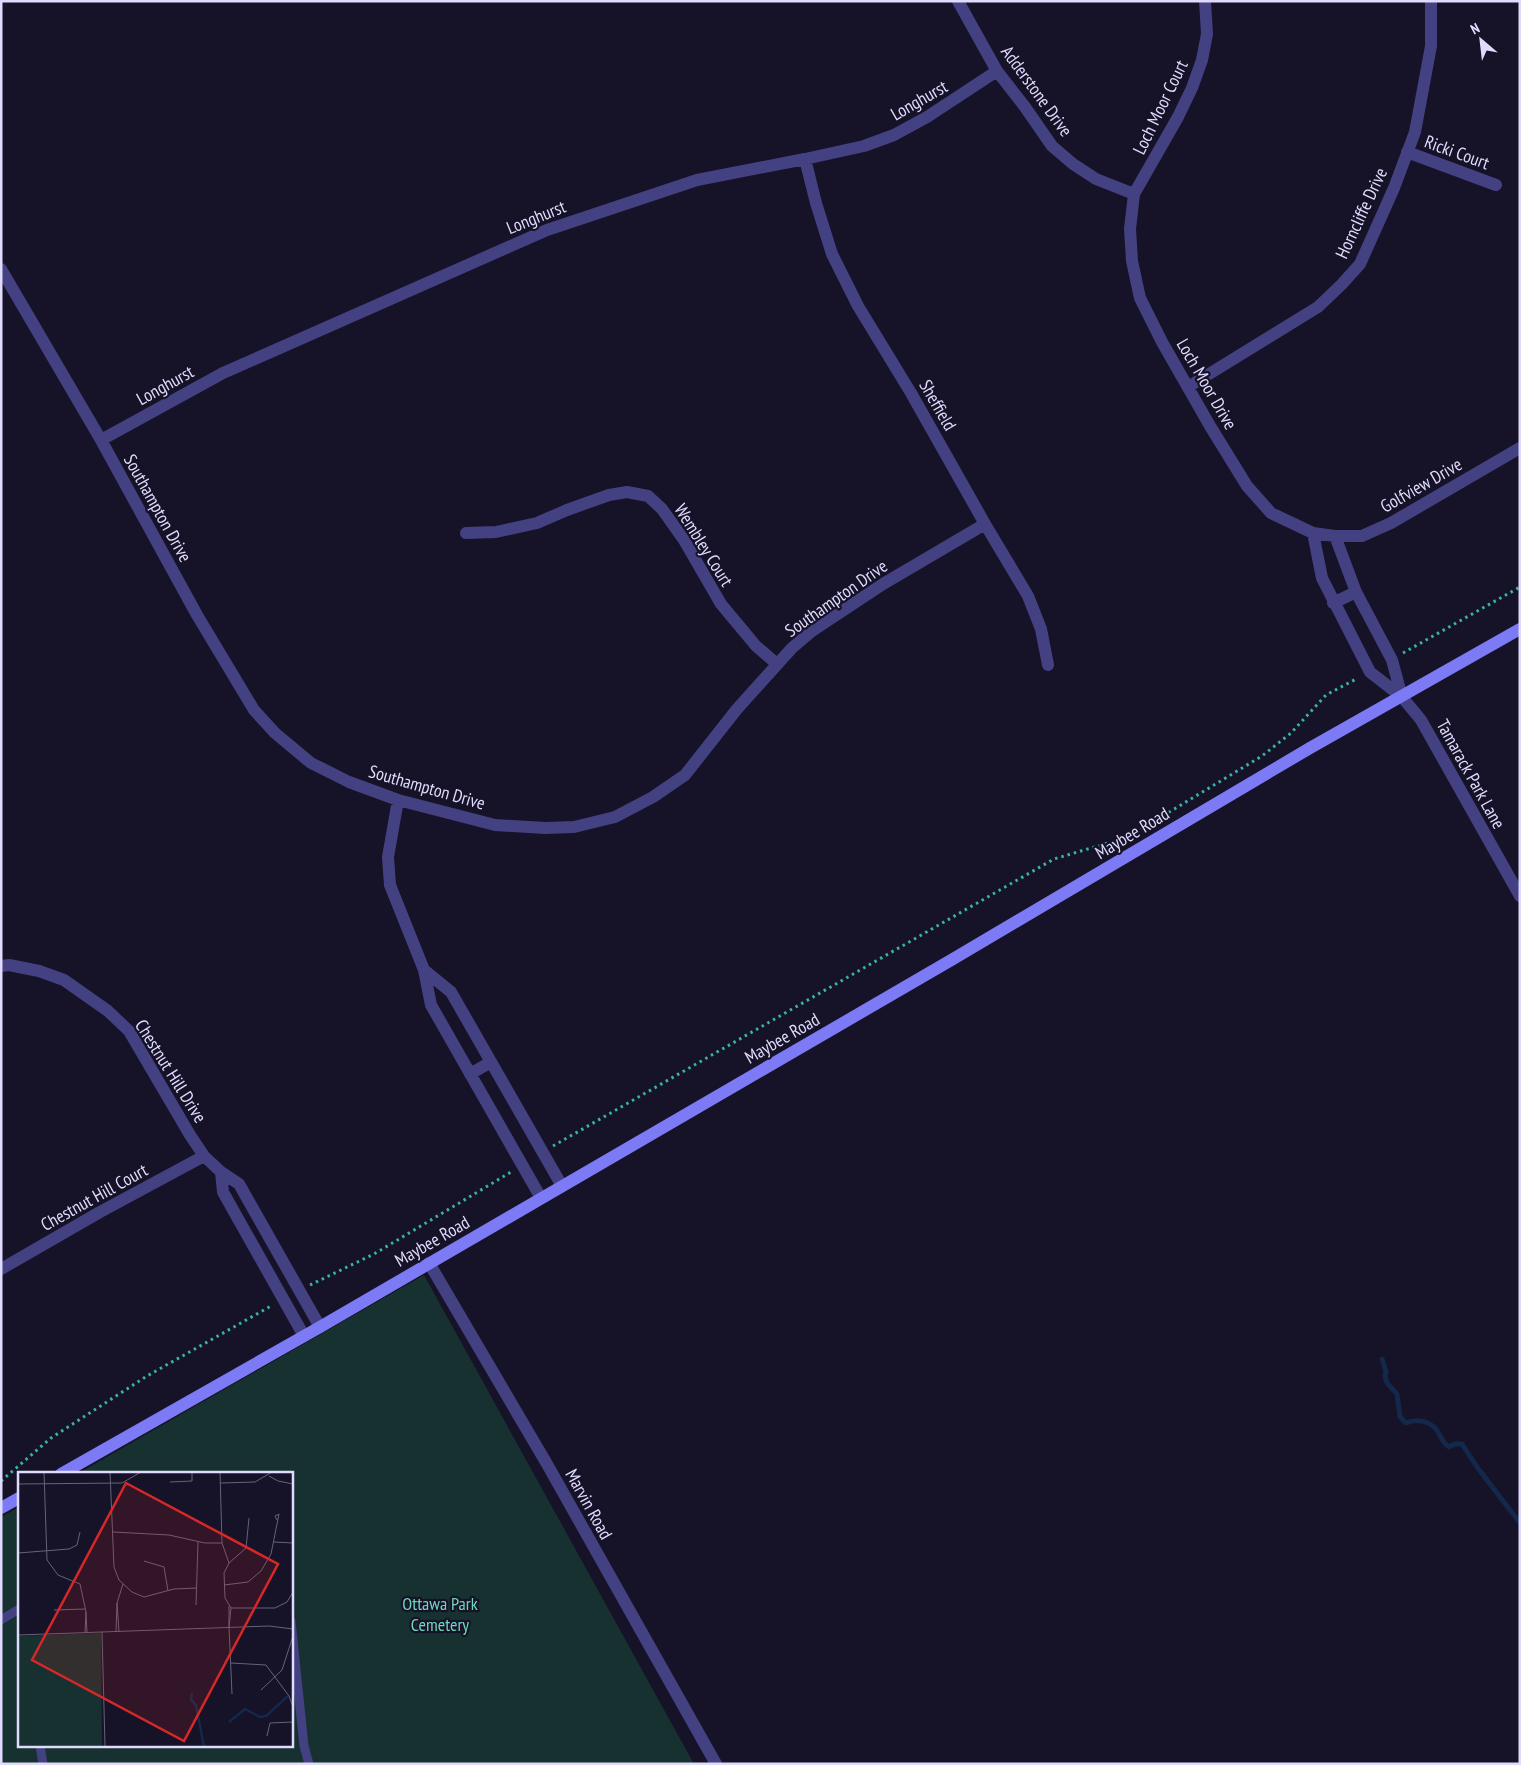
<svg xmlns="http://www.w3.org/2000/svg" width="1521" height="1765" font-family="'PT Sans Narrow',sans-serif">
	<rect width="100%" height="100%" fill="#161227"/>
	<path fill="#163130" d="M 424,1275 L 694,1764 L 1,1764 L 1,1517 L 19,1507 L 19,1746 L 291,1746 L 291,1474 L 77,1474 Z"/>
	<g fill="none" stroke-linecap="round" stroke-linejoin="round">
		<path stroke="#13284a" stroke-width="5" d="M 1382,1359 L 1386,1371 L 1385,1376 L 1387,1383 L 1397,1394 L 1400,1417 L 1406,1423 C 1414,1419 1426,1420 1434,1427 C 1440,1432 1440,1441 1449,1447 L 1455,1444 L 1462,1444 L 1477,1467 L 1520,1523"/>
		<path stroke="#3ab1a9" stroke-width="3" stroke-dasharray="2.5 4" stroke-linecap="butt" d="M 1403,653 L 1520,587
			M 553,1146 L 1054,859 L 1128,837 L 1262,756 L 1291,733 L 1326,695 L 1358,678
			M 310,1285 L 374,1254 L 511,1172
			M 1,1481 L 51,1438 L 147,1376 L 271,1306"/>
		<path stroke="#434182" stroke-width="9" d="M 1,1620 L 19,1609
			M 291,1621 L 304,1746 L 309,1764
			M 40,1746 L 43,1764"/>
		<path stroke="#434182" stroke-width="12" d="M 958,1 L 997,71 L 1025,107 L 1052,146 L 1073,164 L 1096,179 L 1134,194
			M 1205,1 L 1207,34 L 1202,60 L 1192,88 L 1178,117 L 1134,194 L 1130,229 L 1132,261 L 1140,298 L 1162,342 L 1210,426 L 1247,486 L 1271,513 L 1313,533 L 1335,536 L 1362,536 L 1391,523 L 1520,448
			M 1407,152 L 1496,185
			M 805,159 L 816,203 L 832,254 L 858,306 L 911,393 L 985,524 L 1028,596 L 1041,629 L 1048,665
			M 1,269 L 101,440 L 197,615 L 254,710 L 275,733 L 311,763 L 349,782 L 398,800 L 495,825 L 545,828 L 574,827 L 615,817 L 653,797 L 685,775 L 737,709 L 792,648 L 812,631 L 883,584 L 985,524
			M 1188,387 L 1318,307 L 1342,284 L 1360,264 L 1394,188 L 1415,132 L 1431,46 L 1431,1
			M 101,440 L 223,373 L 547,230 L 697,180 L 805,159 L 864,146 L 894,135 L 927,117 L 997,71
			M 466,533 L 496,532 L 537,523 L 567,510 L 609,495 L 627,492 L 648,496 L 662,509 L 684,540 L 721,604 L 756,646 L 777,664
			M 1313,533 L 1322,578 L 1370,672 L 1402,697 L 1392,660 L 1356,592 L 1335,536
			M 1333,603 L 1356,592
			M 1402,697 L 1421,720 L 1520,896
			M 398,800 L 388,857 L 390,885 L 424,970
			M 1,966 L 9,965 L 39,971 L 64,980 L 108,1011 L 129,1031 L 190,1135 L 204,1156 L 221,1172
			M 470,1074 L 491,1062
			M 541,1198 L 431,1005 L 424,970 L 451,992 L 562,1186
			M 429,1263 L 547,1464 L 716,1764
			M 1,1269 L 100,1212 L 204,1156
			M 304,1336 L 223,1192 L 221,1172 L 239,1184 L 320,1327"/>
		<path stroke="#7c7af5" stroke-width="12" d="M 61,1474 L 320,1327 L 953,959 L 1310,748 L 1520,629
			M 1,1508 L 19,1498"/>
	</g>
	<g text-anchor="middle" dominant-baseline="central" stroke-width="4.5" stroke-linejoin="round" paint-order="stroke">
		<g font-size="18" fill="#dfdbfc" stroke="#161227">
			<text transform="translate(1037 91) rotate(54)">Adderstone Drive</text>
			<text transform="translate(919 100) rotate(-30)">Longhurst</text>
			<text transform="translate(1160 107) rotate(-64)">Loch Moor Court</text>
			<text transform="translate(1457 152) rotate(20)">Ricki Court</text>
			<text transform="translate(1361 213) rotate(-65)">Horncliffe Drive</text>
			<text transform="translate(536 217) rotate(-22)">Longhurst</text>
			<text transform="translate(1207 384) rotate(60)">Loch Moor Drive</text>
			<text transform="translate(165 385) rotate(-29)">Longhurst</text>
			<text transform="translate(938 405) rotate(60)">Sheffield</text>
			<text transform="translate(1421 485) rotate(-30)">Golfview Drive</text>
			<text transform="translate(158 508) rotate(61)">Southampton Drive</text>
			<text transform="translate(704 545) rotate(58)">Wembley Court</text>
			<text transform="translate(836 598) rotate(-35)">Southampton Drive</text>
			<text transform="translate(1471 774) rotate(61)">Tamarack Park Lane</text>
			<text transform="translate(427 787) rotate(16)">Southampton Drive</text>
			<text transform="translate(1132 833) rotate(-31)">Maybee Road</text>
			<text transform="translate(782 1038) rotate(-30)">Maybee Road</text>
			<text transform="translate(171 1071) rotate(58)">Chestnut Hill Drive</text>
			<text transform="translate(94 1197) rotate(-29)">Chestnut Hill Court</text>
			<text transform="translate(432 1241) rotate(-30)">Maybee Road</text>
			<text transform="translate(589 1504) rotate(61)">Marvin Road</text>
		</g>
		<g font-size="18" fill="#6cd8bc" stroke="#161227">
			<text x="440" y="1603">Ottawa Park<tspan x="440" dy="21">Cemetery</tspan></text>
		</g>
	</g>
	<g transform="translate(18 1472)">
		<rect width="275" height="275" fill="#161227"/>
		<path d="M 83,161 L 84,275 L 0,275 L 0,164 Z" fill="#163130"/>
		<path fill="none" stroke="#13284a" stroke-width="2.5" d="M 174,221 L 173,228 L 178,233 L 186,275M 211,250 L 227,237 L 242,245 L 248,244 L 270,224"/>
		<path fill="none" stroke="#66627c" stroke-width="1" d="M 26,0 L 29,88 L 40,103 L 62,112 L 68,140M 92,0 L 96,95 L 101,108 L 114,120 L 126,125 L 156,117 L 179,116M 202,0 L 204,71 L 211,91M 251,4 L 260,9 L 275,12M 152,10 L 174,9 L 174,0M 203,11 L 237,10 L 254,0M 0,12 L 104,11 L 123,0M 95,60 L 151,63 L 187,71 L 204,71M 256,70 L 275,71M 0,81 L 51,77 L 59,73 L 62,60M 126,89 L 146,95 L 150,119M 206,113 L 230,110 L 243,99 L 253,82 L 261,42 L 257,44 L 259,48M 99,131 L 105,112M 178,133 L 180,70M 211,134 L 211,155 L 213,136M 213,136 L 207,126 L 206,101 L 211,91 L 228,76 L 231,46M 213,136 L 257,136 L 269,130 L 275,120M 36,138 L 67,137M 211,155 L 214,222M 84,160 L 87,275M 98,160 L 99,131 L 101,160M 67,161 L 68,140 L 69,161M 0,163 L 251,154 L 275,157M 213,191 L 248,193 L 271,224 L 275,235M 243,218 L 264,198 L 275,164M 249,264 L 252,251 L 275,250"/>
		<path fill="#d62828" fill-opacity="0.15" stroke="#d62828" stroke-width="2.5" d="M 108,11 L 260,92 L 166,269 L 14,188 Z"/>
		<rect width="275" height="275" fill="none" stroke="#dfdbfc" stroke-width="2.5"/>
	</g>
	<rect width="1521" height="1765" fill="none" stroke="#dfdbfc" stroke-width="5"/>
	<g transform="translate(1481 40) rotate(332)" stroke="#161227" stroke-width="4" paint-order="stroke">
	<path d="M0-4L9 19L0 12L-9 19Z" fill="#dfdbfc"/>
	<text y="-8" font-size="14" font-weight="bold" text-anchor="middle" fill="#dfdbfc">N</text>
	</g>
</svg>
